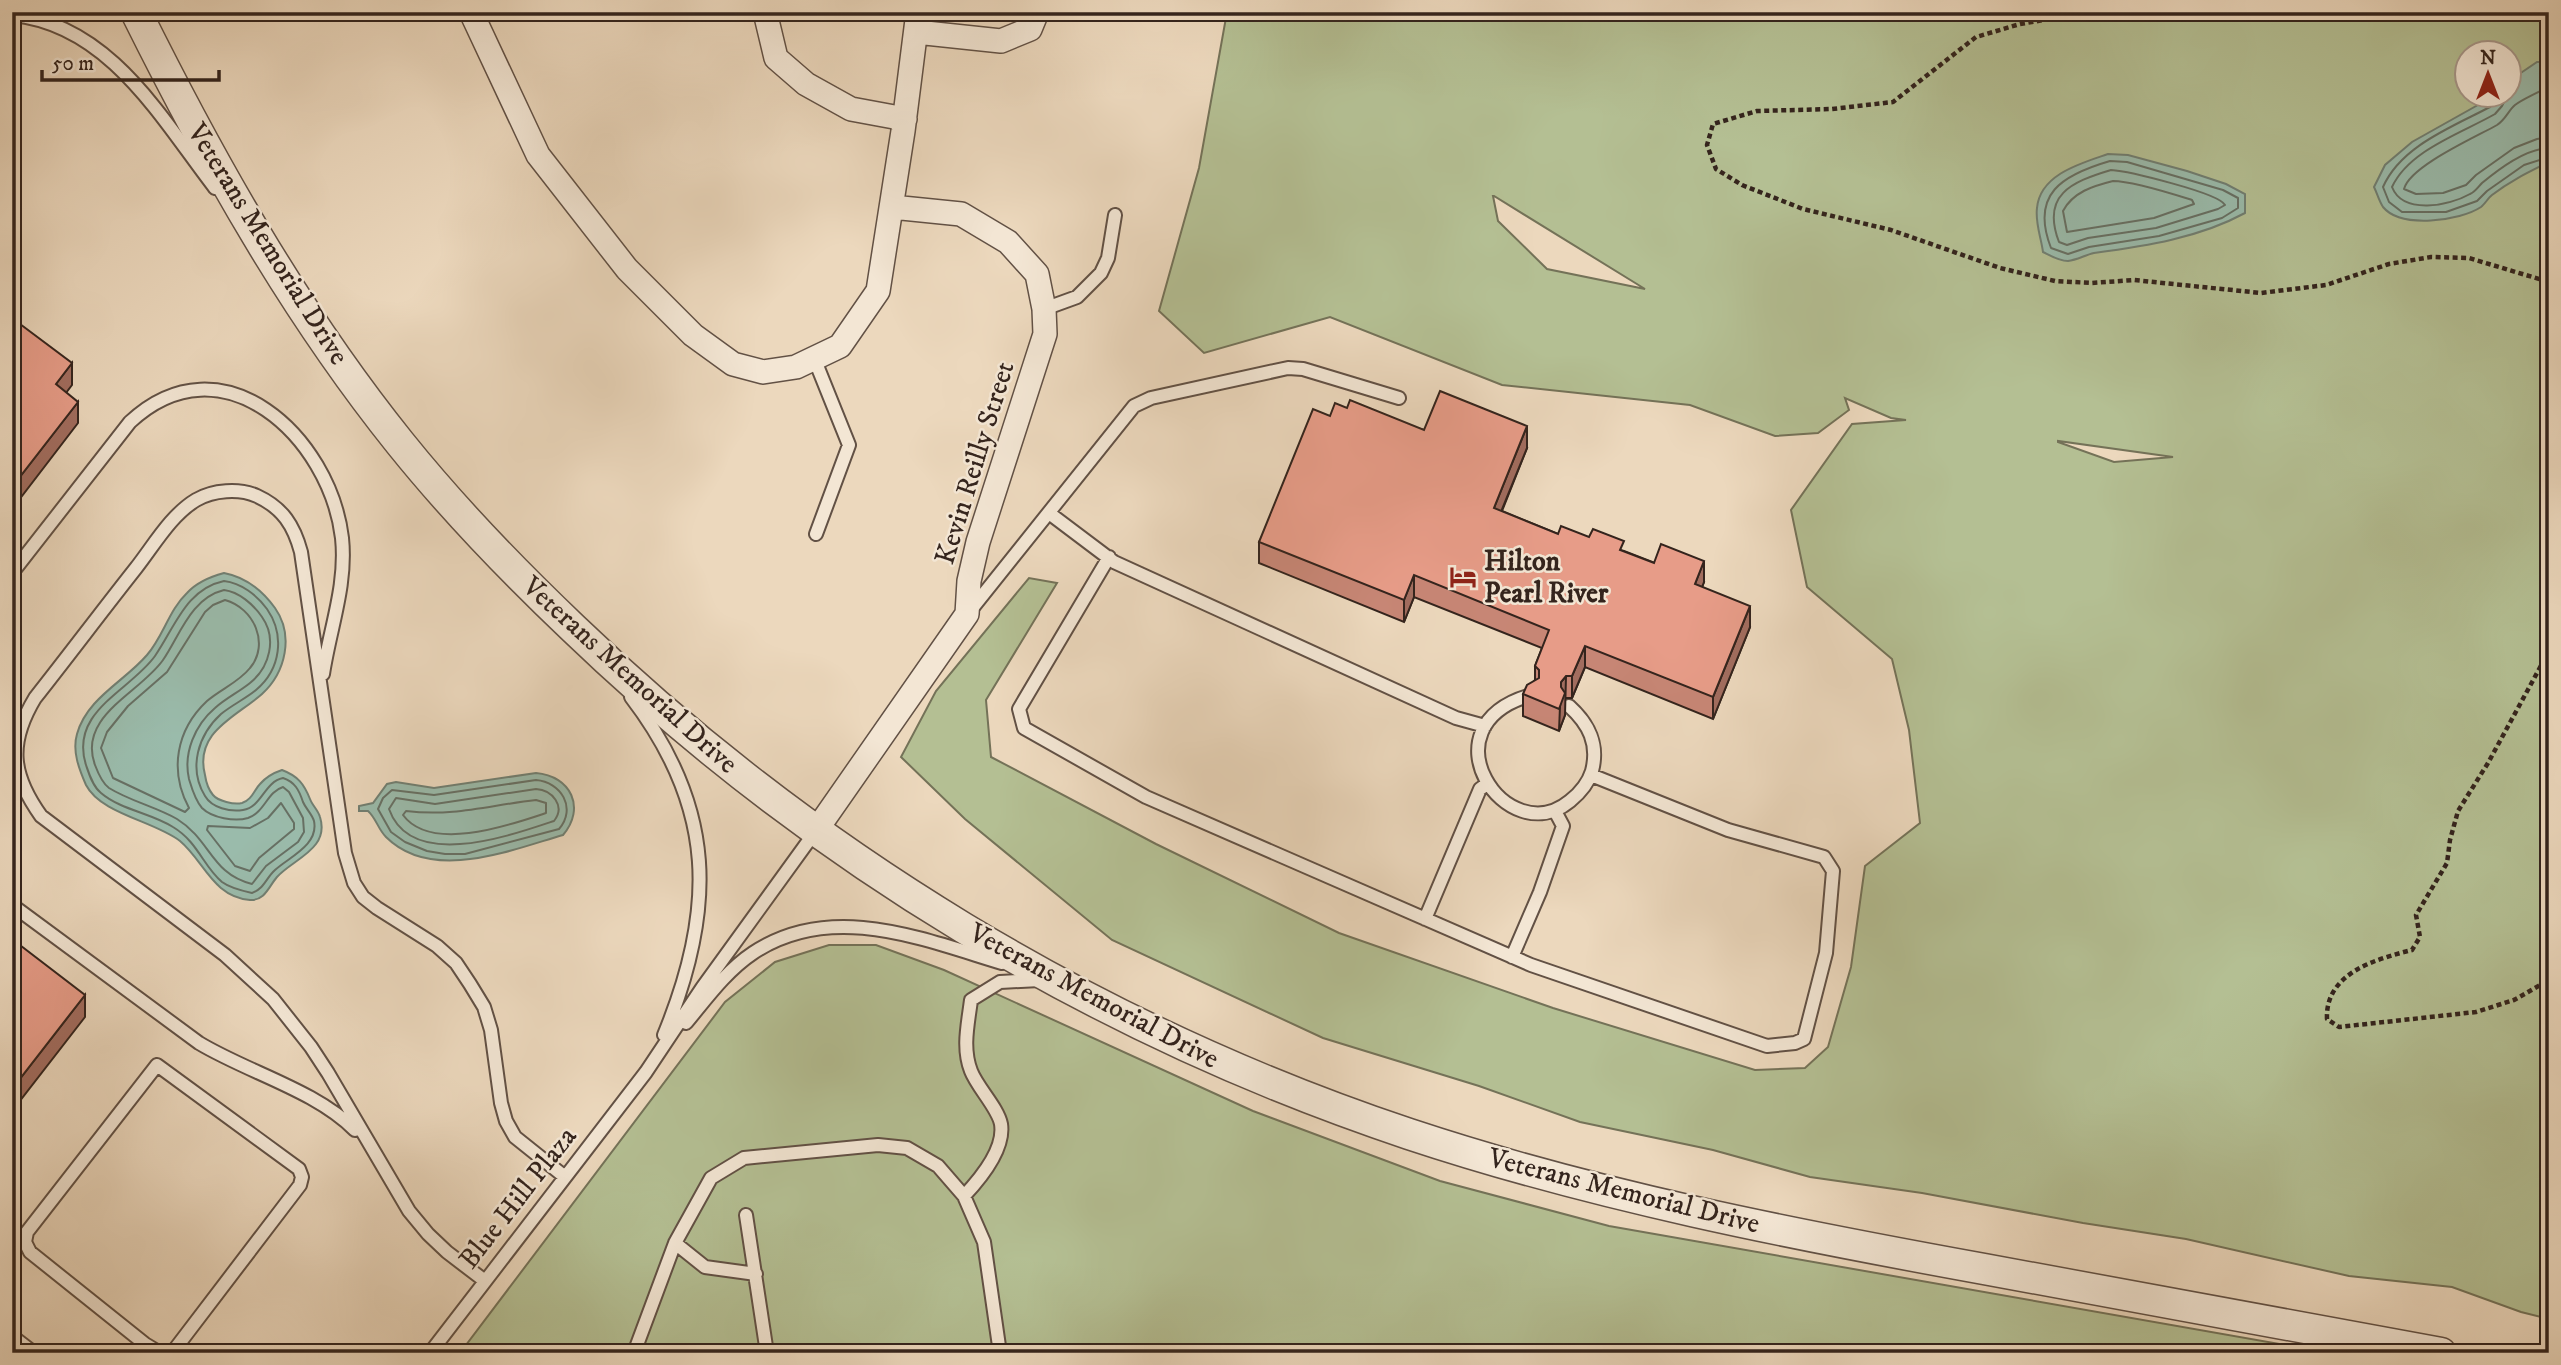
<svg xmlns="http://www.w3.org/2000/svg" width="2561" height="1365" font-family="'IM FELL DW Pica',serif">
	<rect width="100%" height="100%" fill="#ecd8bd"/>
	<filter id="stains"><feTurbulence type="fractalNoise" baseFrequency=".00286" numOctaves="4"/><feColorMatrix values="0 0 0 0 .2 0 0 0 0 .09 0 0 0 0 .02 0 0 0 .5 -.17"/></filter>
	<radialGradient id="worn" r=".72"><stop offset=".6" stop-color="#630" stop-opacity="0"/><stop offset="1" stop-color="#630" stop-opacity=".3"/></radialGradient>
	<path fill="#b4bf93" stroke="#747258" stroke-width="2" fill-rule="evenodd" d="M 1227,12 L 2549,12 L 2549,1319 L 2521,1312 L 2452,1287 L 2349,1276 L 2186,1239 L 2083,1223 L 1922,1193 L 1810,1177 L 1713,1150 L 1580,1122 L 1479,1086 L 1323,1038 L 1112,940 L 965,819 L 901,757 L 936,691 L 1029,578 L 1057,583 L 986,700 L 991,757 L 1156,844 L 1339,933 L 1553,1008 L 1755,1070 L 1805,1068 L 1828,1047 L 1851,967 L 1865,866 L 1920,823 L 1909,730 L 1892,659 L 1807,587 L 1791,510 L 1852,424 L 1906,420 L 1891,418 L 1845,398 L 1849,410 L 1818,433 L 1775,436 L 1690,405 L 1502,385 L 1330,317 L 1204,353 L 1159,311 L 1199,168 ZM 2466,52 L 2508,52 L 2508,94 L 2466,94 ZM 1493,196 L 1494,196 L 1645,289 L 1547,269 L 1498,221 ZM 2058,442 L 2058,441 L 2173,457 L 2114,462 Z
		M 829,945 L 876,945 L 944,970 L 1253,1111 L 1440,1181 L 1609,1226 L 2331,1353 L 460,1353 L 725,1002 L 775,962 Z"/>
	<path fill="#9abbab" stroke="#717f72" stroke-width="2" d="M 2537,62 L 2549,62 L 2549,162 C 2529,172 2510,181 2492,195 C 2488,198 2485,204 2481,207 C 2460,221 2401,229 2383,207 C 2379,201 2377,193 2374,187 L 2385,165 L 2412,142 L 2485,101 L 2493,95 L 2508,94 L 2509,81 Z
		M 2108,154 L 2128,155 L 2187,171 L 2226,184 L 2245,194 L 2245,213 C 2199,238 2146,246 2094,253 C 2085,255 2077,260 2068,261 C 2059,261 2051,256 2043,252 C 2041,237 2035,223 2037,208 C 2040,174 2082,163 2108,154 Z
		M 224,573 C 245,577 262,590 275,608 C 294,635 286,672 262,694 C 236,717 194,732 205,775 C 206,782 208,789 213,795 C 218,801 234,805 242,803 C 252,800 254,790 260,784 C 266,777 273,773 282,770 C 298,776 304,784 310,799 C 312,805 318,810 320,817 C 330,849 293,859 277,877 C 269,886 265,901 250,900 C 213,897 204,861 180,841 C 154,821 101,814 86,785 C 79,769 72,751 77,734 C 87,698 125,681 147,655 C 163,637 169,610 187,593 C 197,582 209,577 224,573 Z
		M 536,773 C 571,776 586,808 563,835 C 511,850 432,883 386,837 C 378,829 376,818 368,811 L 359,811 L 359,806 L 373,803 L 387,784 L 396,782 L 434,788 Z"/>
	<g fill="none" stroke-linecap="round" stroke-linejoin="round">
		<path stroke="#677064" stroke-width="2" d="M 2549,88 C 2543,89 2520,101 2515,105 C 2508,111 2506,119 2497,125 C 2476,137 2410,166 2404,189 L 2416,194 L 2443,193 L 2466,185 L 2476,175 L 2514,148 L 2537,139 L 2549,137
			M 2497,94 L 2496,101 L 2490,107 C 2452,127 2401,146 2383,187 L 2389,202 L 2402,212 L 2446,212 L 2477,201 L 2487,191 L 2524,165 L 2549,157
			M 2508,94 L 2502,106 L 2495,114 C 2462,133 2409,150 2392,187 C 2403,215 2449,206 2470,194 C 2475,192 2478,187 2482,183 C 2499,169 2525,149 2549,148
			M 2110,161 L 2127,162 L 2223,190 L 2238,198 L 2238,208 L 2222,218 L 2159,236 L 2089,247 L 2068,254 L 2051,248 C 2030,194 2062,175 2110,161 Z
			M 2111,170 C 2128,171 2219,193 2225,205 L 2218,209 L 2156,228 L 2088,238 L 2067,245 L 2059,242 C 2041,195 2071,182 2111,170 Z
			M 2113,181 C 2133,181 2173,194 2192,200 L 2194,204 L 2154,218 L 2067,232 L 2063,211 C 2073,192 2093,186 2113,181 Z
			M 224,581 C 241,583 257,595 267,609 C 285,635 281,669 256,690 C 245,699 232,705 221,714 C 198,735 188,768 205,796 C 212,808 230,812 243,810 C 262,807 264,782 283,778 C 295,782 299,790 303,802 C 306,809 312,814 314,821 C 319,845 289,857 275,870 C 266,878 264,889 252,893 C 243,891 230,888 222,882 C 203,866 198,842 173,827 C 151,813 121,810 101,793 C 93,787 89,774 86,765 C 69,711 130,691 155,656 C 175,627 186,589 224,581 Z
			M 224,590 C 239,592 253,604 262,617 C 277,638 270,667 250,683 C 239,692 226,698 215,708 C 195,725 183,753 189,779 C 192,789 195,800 202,808 C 212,818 235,822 248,818 C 265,812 267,792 283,787 L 289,792 L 303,818 L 304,832 L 298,842 L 266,866 L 252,884 C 211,874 211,840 177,819 C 156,807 130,801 109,788 C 102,783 98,773 95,765 C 77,716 140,693 163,660 C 180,635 191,598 224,590 Z
			M 225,600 C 254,608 270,644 250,668 C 239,682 221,689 207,701 C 176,730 169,771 189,808 L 185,812 L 113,778 L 101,748 L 107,732 L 128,706 L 167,672 L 205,612 L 213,605 Z
			M 536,780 C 561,782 577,808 559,829 L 465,854 L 445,854 L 427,851 L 405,842 L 391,832 L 378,809 L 383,798 L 392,790 L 434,795 Z
			M 536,789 C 552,790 566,806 554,821 C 509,836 411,871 389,809 L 396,798 L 435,804 Z
			M 536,800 L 546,803 L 546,813 C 510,825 431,853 403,815 L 406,811 C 454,817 490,805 536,800 Z
			M 281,803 L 294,823 L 294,829 L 259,858 L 250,871 L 235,866 L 207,830 L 208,826 L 250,828 L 268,818 Z"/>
		<g stroke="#625145" stroke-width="16">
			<path id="service" d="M 12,15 C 109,24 161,118 215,188
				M 1044,309 L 1077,297 L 1101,273 L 1108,258 L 1115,215
				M 814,358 L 849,445 L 816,534
				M 1049,513 L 1114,562 L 1456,718 L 1485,726
				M 1109,557 L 1019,709 L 1024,728 L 1146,797 L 1531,965 L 1767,1046 L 1795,1043 L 1804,1039 L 1826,953 L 1833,871 L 1824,857 L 1728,830 L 1591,775
				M 12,573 L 130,422 C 222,336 330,437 342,538 C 347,585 330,628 323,674
				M 970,611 L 1134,406 L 1151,398 L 1288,368 L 1303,369 L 1399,398
				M 1531,695 C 1421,726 1507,853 1570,801 C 1580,793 1588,784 1592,771 C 1599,744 1589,724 1569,706
				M 631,697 C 716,808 716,909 664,1035
				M 12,905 L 199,1043 C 249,1073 315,1090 355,1130
				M 1425,919 L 1480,789 L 1487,784
				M 1512,957 L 1540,892 L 1563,826 L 1555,811
				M 686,1023 C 706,999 726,971 753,953 C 831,901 922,939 1002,963
				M 964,1196 C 980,1179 1005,1149 1001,1124 C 998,1108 977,1087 971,1071 C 962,1048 968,1024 971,1000 L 1000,982 L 1040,980
				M 746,1215 L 767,1353
				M 675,1243 L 705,1267 L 756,1274
				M 485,1281 L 447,1252 L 428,1234 L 409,1211 L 328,1073 L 311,1047 L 273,999 L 225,955 L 41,816 C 11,774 8,743 35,698 C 69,655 102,611 136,568 C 154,545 171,515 196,500 C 213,490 239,488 257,496 C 283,508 294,526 301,552 L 345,853 L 354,883 L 363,897 L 377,908 L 437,946 L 456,963 L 470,984 L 484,1007 L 491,1030 L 501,1103 L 506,1121 L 515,1137 L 565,1177
				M 12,1336 L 34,1353
				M 160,1353 L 145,1344 L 30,1252 L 25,1242 L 27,1232 L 157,1065 L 299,1169 L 302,1177 L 300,1185 L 172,1353
				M 430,1353 L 646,1072 L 702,988 L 815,832
				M 634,1353 L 675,1243 L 711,1178 L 744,1158 L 878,1145 L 907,1148 L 938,1166 L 964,1196 L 984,1242 L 1000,1353"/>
		</g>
		<g stroke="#625145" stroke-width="26">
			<path id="minor" d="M 471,12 L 538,155 L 627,269 L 693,335 L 733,364 L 763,372 L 796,367 L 840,346 L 878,291 L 903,131 L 918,12
				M 765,12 L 776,58 L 806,84 L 851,109 L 905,119
				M 916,32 L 1001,41 L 1030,29 L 1037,12
				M 815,832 L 967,614 L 969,581 L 978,542 L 1045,334 L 1044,309 L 1037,274 L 1008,242 L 961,214 L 892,207"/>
		</g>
		<g stroke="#625145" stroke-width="33">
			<path id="tertiary" d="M 136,12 C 211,163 294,311 400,443 C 453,509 512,570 573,628 C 810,856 1097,1030 1409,1134 C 1596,1196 1791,1234 1984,1269 C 2137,1297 2289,1325 2441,1353"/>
		</g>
		<path stroke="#34241d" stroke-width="4.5" stroke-dasharray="5 3.5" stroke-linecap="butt" d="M 2092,12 L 2020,24 L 1976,37 L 1893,102 L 1832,109 L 1757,111 L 1713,124 L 1707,145 L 1716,169 L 1742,185 L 1803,209 L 1891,230 L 2000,268 L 2055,281 L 2092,283 L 2134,280 L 2261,293 L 2326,285 L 2389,264 L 2431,257 L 2469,258 L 2549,282
			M 2549,651 L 2488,763 L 2458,811 L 2450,840 L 2447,863 L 2416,915 L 2420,937 L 2412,950 C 2376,959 2325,973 2327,1019 L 2339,1027 L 2476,1012 L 2514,1000 L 2549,980"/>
		<use href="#service" stroke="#f3e6d4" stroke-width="12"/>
		<use href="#minor" stroke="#f3e6d4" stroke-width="23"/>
		<use href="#tertiary" stroke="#f3e6d4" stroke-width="30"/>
	</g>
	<path fill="#c78675" stroke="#34241d" stroke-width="2" d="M 1347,408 L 1424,430 L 1527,448 L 1502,511 L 1558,534 L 1624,551 L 1704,582 L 1702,587 L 1750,627 L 1713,719 L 1585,667 L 1572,698 L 1565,698 L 1565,715 L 1559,731 L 1523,716 L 1523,694 L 1535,680 L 1535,666 L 1542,648 L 1414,597 L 1404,622 L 1259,563 L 1259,542 L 1330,416 Z"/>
	<path fill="#a26d5f" stroke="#34241d" stroke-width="2" d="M 72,363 L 72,385 L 56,406 L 56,384 Z
		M 78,402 L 78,423 L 12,509 L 12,487 Z
		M 1527,426 L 1527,448 L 1494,529 L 1494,508 Z
		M 1704,561 L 1704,582 L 1695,605 L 1695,584 Z
		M 1414,575 L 1414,597 L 1404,622 L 1404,600 Z
		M 1750,606 L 1750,627 L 1713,719 L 1713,697 Z
		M 1585,646 L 1585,667 L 1572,698 L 1572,676 Z
		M 1566,676 L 1565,715 L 1559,731 L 1561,682 Z
		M 85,995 L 85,1017 L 12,1111 L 12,1089 Z"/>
	<path fill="#e79c88" stroke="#34241d" stroke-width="2" d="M 12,318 L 72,363 L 56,384 L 78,402 L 12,487 Z
		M 1440,391 L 1527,426 L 1494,508 L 1558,534 L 1561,526 L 1589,537 L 1593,529 L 1624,541 L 1620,550 L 1654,563 L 1661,544 L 1704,561 L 1695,584 L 1750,606 L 1713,697 L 1585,646 L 1572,676 L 1566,676 L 1561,682 L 1561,687 L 1565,693 L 1559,709 L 1523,694 L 1527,685 L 1539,678 L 1539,670 L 1535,666 L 1549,630 L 1414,575 L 1404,600 L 1259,542 L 1313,409 L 1330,416 L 1335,403 L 1347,408 L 1350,400 L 1424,430 Z
		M 12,939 L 85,995 L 12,1089 Z"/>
	<defs>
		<g id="hotel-bare" transform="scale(2.1)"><path d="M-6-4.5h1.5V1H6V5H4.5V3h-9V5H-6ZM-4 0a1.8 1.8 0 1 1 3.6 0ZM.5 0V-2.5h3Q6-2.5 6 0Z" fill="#8f2418" stroke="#f3e6d4" stroke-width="2.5" paint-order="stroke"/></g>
	</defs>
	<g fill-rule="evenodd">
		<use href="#hotel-bare" x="1463" y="577"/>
	</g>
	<g text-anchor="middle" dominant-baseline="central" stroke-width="5" stroke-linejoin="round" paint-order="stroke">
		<g font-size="28" fill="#34241d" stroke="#f3e6d4">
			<text transform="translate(268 244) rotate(58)">Veterans Memorial Drive</text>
			<text transform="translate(975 463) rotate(-73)">Kevin Reilly Street</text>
			<text transform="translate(630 675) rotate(42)">Veterans Memorial Drive</text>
			<text transform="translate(1094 996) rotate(28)">Veterans Memorial Drive</text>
			<text transform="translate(1624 1191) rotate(14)">Veterans Memorial Drive</text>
			<text transform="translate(518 1198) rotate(-52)">Blue Hill Plaza</text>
		</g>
		<g font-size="28" font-weight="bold" fill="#34241d" stroke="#f3e6d4" text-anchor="start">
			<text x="1484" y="561">Hilton<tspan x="1484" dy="32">Pearl River</tspan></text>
		</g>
	</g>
	<rect width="2561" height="1365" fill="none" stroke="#ecd8bd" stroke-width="42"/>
	<rect x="14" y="14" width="2533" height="1337" fill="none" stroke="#34241d" stroke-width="3.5"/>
	<rect x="21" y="21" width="2519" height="1323" fill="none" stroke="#34241d" stroke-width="2"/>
	<g transform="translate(2488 74)"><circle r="33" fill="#f3e6d4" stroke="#a7988b" stroke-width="2"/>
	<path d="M0-5L12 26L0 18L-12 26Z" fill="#8f2418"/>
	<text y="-10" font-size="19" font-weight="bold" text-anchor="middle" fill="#34241d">N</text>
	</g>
	<path d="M42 70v10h177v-10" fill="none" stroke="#34241d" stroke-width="3.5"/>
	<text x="52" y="70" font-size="21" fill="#34241d" stroke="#f3e6d4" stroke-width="5" paint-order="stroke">50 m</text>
	<rect width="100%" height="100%" filter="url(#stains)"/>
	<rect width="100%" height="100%" fill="url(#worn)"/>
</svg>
